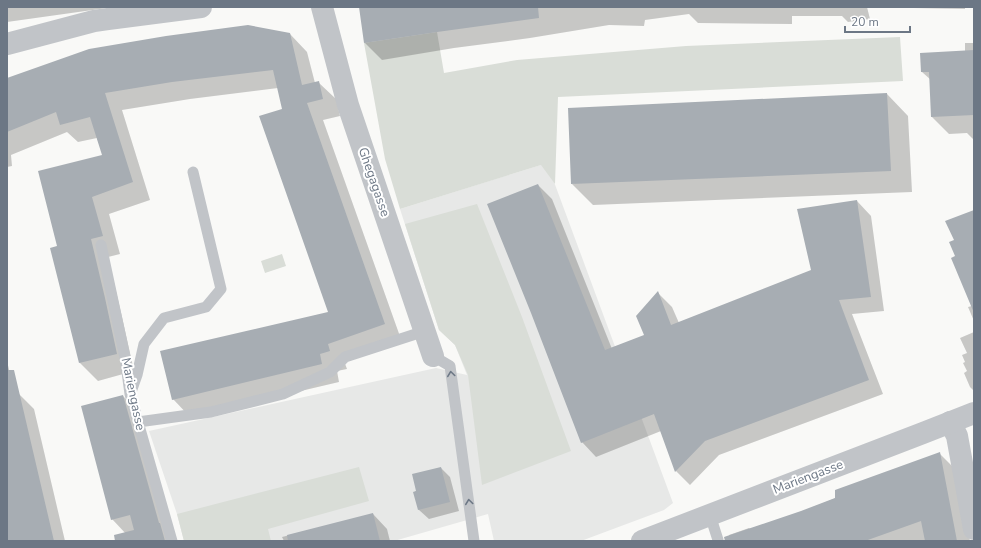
<svg xmlns="http://www.w3.org/2000/svg" width="981" height="548" font-family="'Nunito Sans',sans-serif">
	<rect width="100%" height="100%" fill="#f9f9f7"/>
	<path fill="#e7e8e7" d="M 547,163 L 673,503 L 664,510 L 581,541 L 494,541 L 488,514 L 394,541 L 184,541 L 177,514 L 149,431 L 436,368 L 467,375 L 455,345 L 439,330 L 400,209 Z"/>
	<path fill="#d9ddd7" d="M 437,32 L 444,73 L 517,60 L 686,46 L 900,37 L 903,81 L 558,97 L 555,184 L 541,165 L 400,209 L 385,159 L 364,43 Z
		M 477,204 L 522,317 L 571,451 L 482,485 L 468,375 L 455,345 L 439,330 L 405,224 Z
		M 282,254 L 286,266 L 265,273 L 261,261 Z
		M 359,467 L 369,501 L 268,529 L 271,541 L 184,541 L 177,514 Z"/>
	<path fill="#0003" d="M 7,7 L 114,7 L 7,22 Z
		M 360,7 L 867,7 L 870,19 L 848,22 L 842,16 L 792,16 L 792,24 L 698,23 L 689,14 L 645,20 L 644,26 L 609,25 L 530,38 L 454,48 L 382,60 L 365,43 Z
		M 911,7 L 965,7 L 965,9 L 913,8 Z
		M 290,34 L 307,52 L 315,83 L 318,82 L 336,99 L 340,116 L 323,120 L 402,342 L 344,361 L 347,369 L 337,371 L 339,382 L 190,417 L 173,399 L 330,312 L 278,88 L 190,99 L 122,110 L 150,200 L 109,214 L 120,254 L 108,257 L 122,317 L 134,371 L 98,381 L 80,363 L 51,249 L 58,247 L 103,155 L 97,138 L 78,142 L 67,132 L 11,155 L 12,166 L 7,167 L 7,79 Z
		M 965,43 L 974,43 L 974,140 L 967,133 L 949,134 L 932,117 L 931,80 L 922,72 L 965,51 Z
		M 887,94 L 908,116 L 912,192 L 593,205 L 572,184 Z
		M 538,185 L 552,199 L 612,349 L 645,336 L 658,293 L 672,307 L 679,323 L 812,271 L 857,201 L 871,216 L 884,311 L 852,314 L 883,394 L 719,455 L 690,485 L 676,471 L 661,431 L 596,457 L 582,442 Z
		M 974,211 L 974,321 L 968,307 L 972,306 L 956,257 L 956,240 Z
		M 974,332 L 974,391 L 970,387 L 964,373 L 967,371 L 963,363 L 965,362 L 962,355 L 967,353 L 960,338 Z
		M 7,361 L 15,395 L 19,394 L 34,409 L 65,541 L 7,541 Z
		M 123,396 L 138,412 L 175,541 L 139,541 L 127,535 L 112,519 Z
		M 939,453 L 956,470 L 970,541 L 726,541 L 729,536 L 729,535 L 749,528 L 750,529 L 801,512 L 836,498 Z
		M 441,468 L 450,477 L 459,511 L 429,519 L 419,510 L 414,493 Z
		M 373,514 L 387,529 L 390,541 L 284,541 L 282,537 Z"/>
	<path fill="#a7adb3" d="M 359,7 L 538,7 L 539,18 L 437,32 L 364,43 Z
		M 248,25 L 290,33 L 302,85 L 319,81 L 323,99 L 307,103 L 385,324 L 328,344 L 330,351 L 320,354 L 322,364 L 172,400 L 160,351 L 328,312 L 259,116 L 282,109 L 273,70 L 172,82 L 105,93 L 133,182 L 92,197 L 103,236 L 91,239 L 105,298 L 117,354 L 79,363 L 50,248 L 57,246 L 38,171 L 102,155 L 90,117 L 60,125 L 56,112 L 7,132 L 7,78 L 89,49 L 166,36 Z
		M 974,50 L 974,115 L 931,117 L 929,72 L 921,72 L 920,53 Z
		M 887,93 L 891,171 L 571,184 L 568,108 Z
		M 538,184 L 605,350 L 644,335 L 636,316 L 658,291 L 671,325 L 811,270 L 797,209 L 857,200 L 871,297 L 839,300 L 869,380 L 705,441 L 675,472 L 654,414 L 581,443 L 531,313 L 487,204 Z
		M 974,210 L 974,313 L 951,258 L 955,256 L 949,242 L 954,240 L 945,221 Z
		M 7,370 L 14,370 L 54,541 L 7,541 Z
		M 123,395 L 159,523 L 160,523 L 165,541 L 115,541 L 114,535 L 134,530 L 130,515 L 111,520 L 81,406 Z
		M 940,452 L 957,541 L 925,541 L 921,521 L 865,541 L 725,541 L 724,537 L 801,511 L 835,498 L 835,490 Z
		M 441,467 L 450,502 L 418,510 L 413,492 L 416,491 L 412,474 Z
		M 373,513 L 380,541 L 288,541 L 287,535 Z"/>
	<g fill="none" stroke-linecap="round" stroke-linejoin="round">
		<path stroke="#c1c4c8" stroke-width="11" d="M 101,245 L 125,357 L 130,394 L 172,541
			M 433,356 L 450,366 L 474,541
			M 131,392 L 137,375 L 144,344 L 164,318 L 206,307 L 221,289 L 193,172
			M 138,422 L 211,412 L 283,394 L 330,372 L 345,357 L 425,331
			M 710,515 L 718,540"/>
		<path stroke="#c1c4c8" stroke-width="22" d="M 322,7 L 348,105 L 433,356
			M 7,44 L 94,21 L 108,19 L 201,7
			M 950,422 L 957,436 L 974,529"/>
		<path stroke="#c1c4c8" stroke-width="22" d="M 642,541 L 923,433 L 974,413"/>
	</g>
	<defs><path id="oneway-chevron" d="M-2-3.5L2.5 0L-2 3.5" fill="none" stroke-width="1.6" stroke-linecap="round" stroke-linejoin="round"/></defs>
	<g stroke="#6c7785">
		<use href="#oneway-chevron" transform="translate(451 374) rotate(-98)"/>
		<use href="#oneway-chevron" transform="translate(469 502) rotate(-98)"/>
	</g>
	<g text-anchor="middle" dominant-baseline="central" stroke-width="4" stroke-linejoin="round" paint-order="stroke">
		<g font-size="13" fill="#6c7785" stroke="#fff">
			<text transform="translate(374 182) rotate(71)">Ghegagasse</text>
			<text transform="translate(133 394) rotate(78)">Mariengasse</text>
			<text transform="translate(808 477) rotate(-21)">Mariengasse</text>
		</g>
	</g>
	<rect width="981" height="548" fill="none" stroke="#6c7785" stroke-width="16"/>
	<path d="M845 26v6h65v-6" fill="none" stroke="#6c7785" stroke-width="2"/>
	<text x="851" y="26" font-size="12" fill="#6c7785" stroke="#ffffff" stroke-width="3" paint-order="stroke">20 m</text>
</svg>
